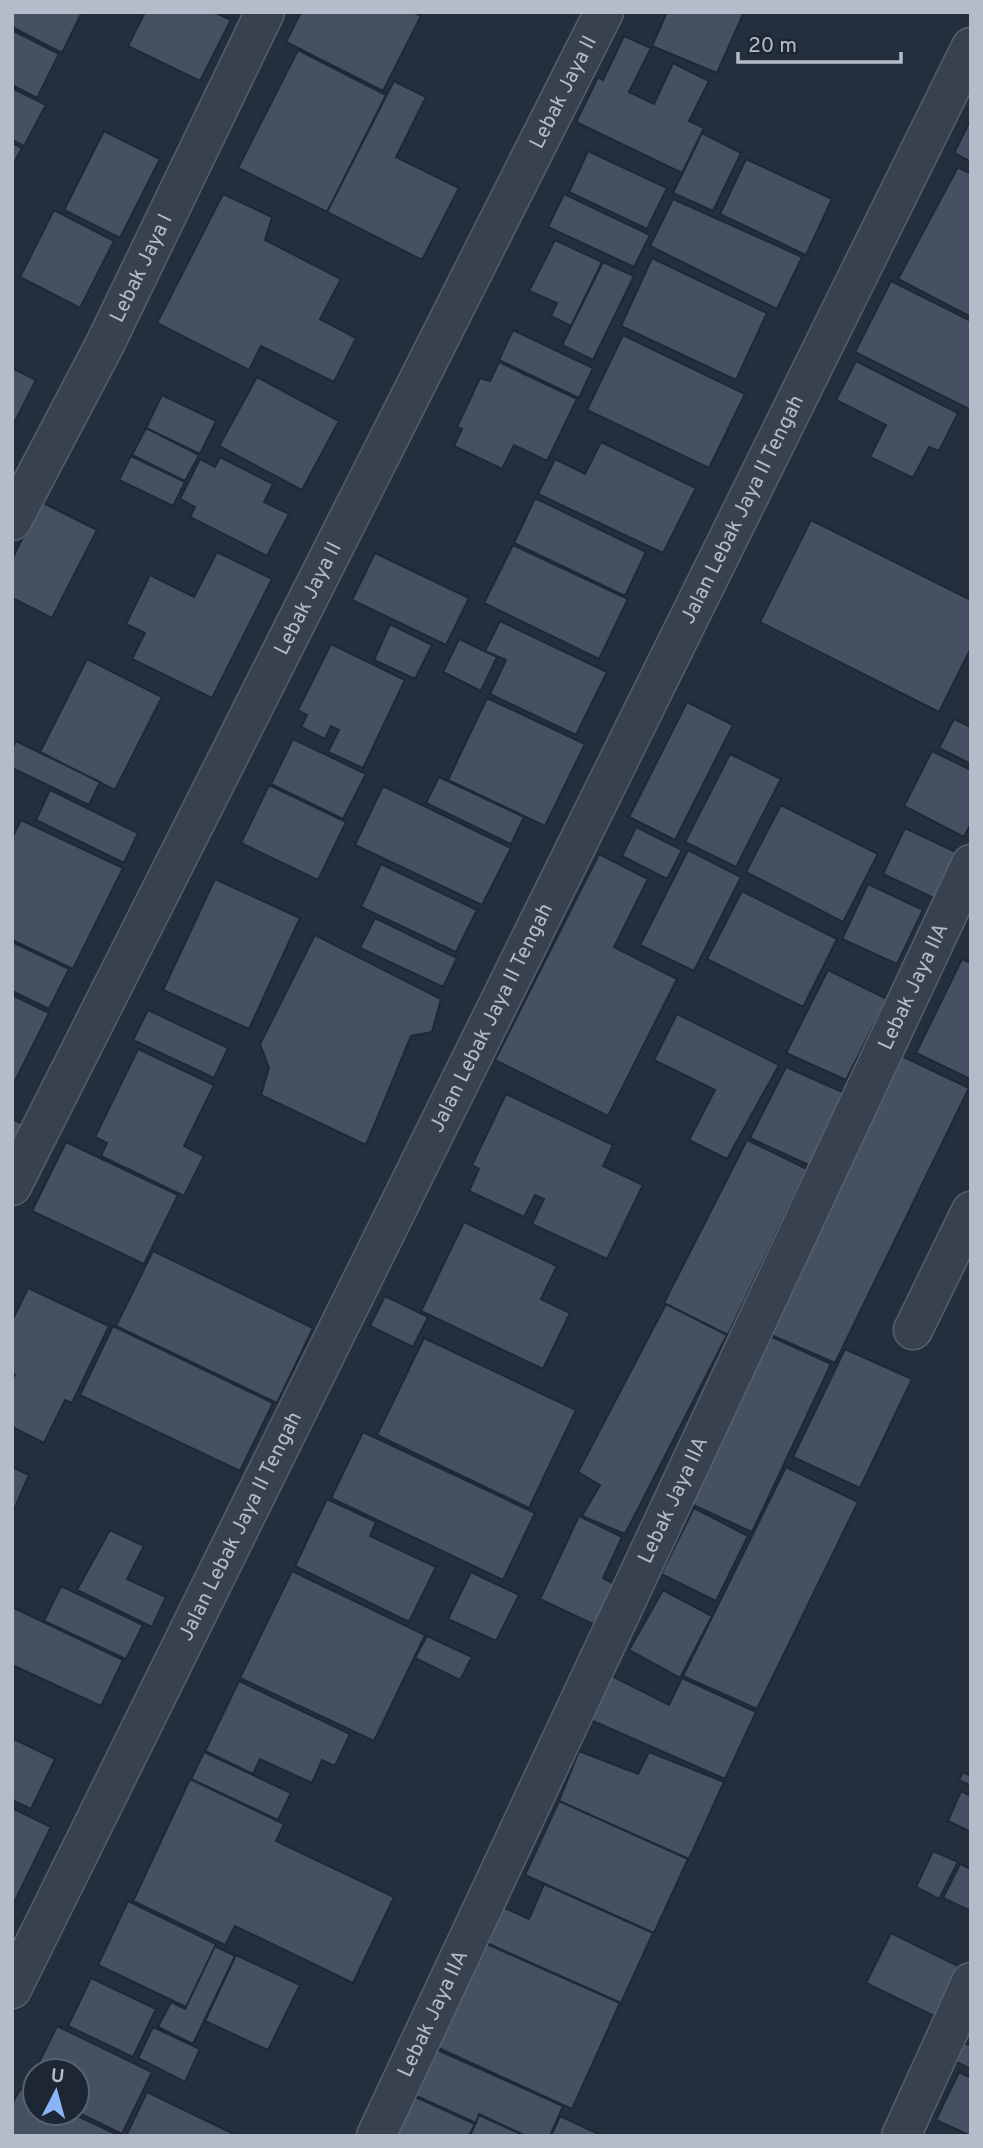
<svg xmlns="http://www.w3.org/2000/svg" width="983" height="2148" font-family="Overpass,sans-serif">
	<rect width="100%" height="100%" fill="#242f3e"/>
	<path fill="#455162" stroke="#1f2835" stroke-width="2" d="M 12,12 L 82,12 L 62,53 L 12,27 Z
		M 145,12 L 214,12 L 231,20 L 200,81 L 128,46 Z
		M 301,12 L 413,12 L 421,16 L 383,91 L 286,42 Z
		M 667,12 L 744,12 L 717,73 L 652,46 Z
		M 12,30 L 59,54 L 37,98 L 12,85 Z
		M 624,36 L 651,48 L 629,92 L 654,104 L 673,63 L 709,81 L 689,121 L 704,128 L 682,173 L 576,122 L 598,77 L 603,80 Z
		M 298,50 L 386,95 L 327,212 L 238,168 Z
		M 394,81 L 426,97 L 396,157 L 459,188 L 422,260 L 327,212 Z
		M 12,88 L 46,105 L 24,146 L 12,140 Z
		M 971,119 L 971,162 L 954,153 Z
		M 104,131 L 160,159 L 120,238 L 64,210 Z
		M 702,133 L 741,153 L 713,211 L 673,193 Z
		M 12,143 L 22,148 L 12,167 Z
		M 588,151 L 667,188 L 647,229 L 569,192 Z
		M 746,159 L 832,199 L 806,255 L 720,214 Z
		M 958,167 L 971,174 L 971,317 L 898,279 Z
		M 223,194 L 272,217 L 265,240 L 341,279 L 320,319 L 356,338 L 334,382 L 261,346 L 249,370 L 157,323 Z
		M 564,194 L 650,235 L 634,267 L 548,227 Z
		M 673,199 L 802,257 L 777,309 L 650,246 Z
		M 54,210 L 114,241 L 80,308 L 20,277 Z
		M 555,240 L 602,262 L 571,326 L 551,316 L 557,303 L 529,291 Z
		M 652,258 L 767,313 L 736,380 L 621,326 Z
		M 603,262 L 634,276 L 593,360 L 562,345 Z
		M 891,281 L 971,321 L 971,410 L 855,352 Z
		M 513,330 L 593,368 L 579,398 L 499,360 Z
		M 623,335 L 745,394 L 709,468 L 587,410 Z
		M 856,361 L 958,413 L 939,451 L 929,447 L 913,478 L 870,457 L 886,425 L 836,400 Z
		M 499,362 L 577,399 L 547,461 L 514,445 L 502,469 L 454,446 L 462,429 L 457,427 L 480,378 L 490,381 Z
		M 12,368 L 36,380 L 12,427 Z
		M 257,377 L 339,421 L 302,490 L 219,446 Z
		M 162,395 L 216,421 L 200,454 L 146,428 Z
		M 146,428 L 199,455 L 185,481 L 132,455 Z
		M 601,442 L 696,488 L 663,553 L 538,494 L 555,459 L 585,474 Z
		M 131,456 L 185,482 L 173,506 L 119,480 Z
		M 220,457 L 273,484 L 264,502 L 289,514 L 267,556 L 190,517 L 195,507 L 180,499 L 200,459 L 215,467 Z
		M 535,498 L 646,552 L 625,596 L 514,543 Z
		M 41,502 L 97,530 L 52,618 L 12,598 L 12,559 Z
		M 811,520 L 971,600 L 971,648 L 939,712 L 760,622 Z
		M 513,545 L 628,599 L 599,659 L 484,603 Z
		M 217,552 L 272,579 L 212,698 L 132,659 L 145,633 L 126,624 L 150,575 L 194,597 Z
		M 375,553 L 469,598 L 446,645 L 352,600 Z
		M 500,621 L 607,672 L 576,735 L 490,694 L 506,660 L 485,651 Z
		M 390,624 L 432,645 L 415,679 L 374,660 Z
		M 459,639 L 497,657 L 481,691 L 443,672 Z
		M 331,644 L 405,680 L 363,768 L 328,752 L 339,730 L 331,726 L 325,739 L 301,727 L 307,715 L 298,710 Z
		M 87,659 L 162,697 L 115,790 L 40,752 Z
		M 487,698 L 585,744 L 545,826 L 448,780 Z
		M 687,702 L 733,725 L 675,840 L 629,817 Z
		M 954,719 L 971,727 L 971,764 L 939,748 Z
		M 293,739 L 366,774 L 343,819 L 271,784 Z
		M 16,741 L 100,782 L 89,805 L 12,768 L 12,749 Z
		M 932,751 L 971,770 L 971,823 L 964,837 L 904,806 Z
		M 730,754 L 781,779 L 736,867 L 685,842 Z
		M 439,777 L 524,817 L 511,844 L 426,803 Z
		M 269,785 L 346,822 L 318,880 L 241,843 Z
		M 383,786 L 511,848 L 482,905 L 355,845 Z
		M 50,790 L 138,833 L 124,863 L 36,820 Z
		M 781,805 L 878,854 L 843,922 L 746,872 Z
		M 21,820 L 123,868 L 73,969 L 12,940 L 12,838 Z
		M 636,827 L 682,850 L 667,879 L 622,856 Z
		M 905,828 L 962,855 L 940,901 L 883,874 Z
		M 688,850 L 741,877 L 694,971 L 640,945 Z
		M 599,854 L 648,879 L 614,947 L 677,979 L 608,1116 L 495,1060 Z
		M 381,864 L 477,910 L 456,952 L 361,907 Z
		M 215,879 L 300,918 L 249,1029 L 163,990 Z
		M 868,884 L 923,910 L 897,964 L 842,939 Z
		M 742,891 L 837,939 L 803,1007 L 707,959 Z
		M 375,918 L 457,958 L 443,987 L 360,948 Z
		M 315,935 L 441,999 L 432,1032 L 411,1036 L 366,1145 L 261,1095 L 269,1068 L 260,1044 Z
		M 12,942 L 69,969 L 49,1009 L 12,991 Z
		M 962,959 L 971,963 L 970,1079 L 916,1053 Z
		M 828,970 L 887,999 L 846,1080 L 786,1053 Z
		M 12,995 L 49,1013 L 12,1087 Z
		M 148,1010 L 228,1048 L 214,1078 L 133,1040 Z
		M 677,1014 L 779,1065 L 727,1159 L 689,1140 L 715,1090 L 654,1060 Z
		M 138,1049 L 214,1085 L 184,1146 L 204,1156 L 184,1196 L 101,1156 L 107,1143 L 95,1137 Z
		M 889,1050 L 969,1088 L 835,1363 L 758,1329 Z
		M 786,1067 L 847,1094 L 811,1166 L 750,1138 Z
		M 506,1094 L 613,1145 L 603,1166 L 643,1185 L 607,1259 L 532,1224 L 544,1199 L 535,1195 L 524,1217 L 469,1191 L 479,1169 L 472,1165 Z
		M 12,1119 L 25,1125 L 12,1152 Z
		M 747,1140 L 807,1169 L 728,1335 L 664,1303 Z
		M 66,1142 L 178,1195 L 144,1264 L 32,1211 Z
		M 464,1222 L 557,1266 L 541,1299 L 570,1313 L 543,1369 L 421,1311 Z
		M 153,1251 L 313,1328 L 277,1403 L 116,1326 Z
		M 28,1288 L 109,1326 L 72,1403 L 65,1400 L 44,1443 L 12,1427 L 12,1378 L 15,1375 L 12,1374 L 12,1321 Z
		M 385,1296 L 428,1317 L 413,1347 L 370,1326 Z
		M 666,1304 L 727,1335 L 625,1534 L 582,1516 L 600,1485 L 578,1472 Z
		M 113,1326 L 273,1403 L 240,1471 L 80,1395 Z
		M 757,1330 L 831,1364 L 752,1532 L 678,1498 Z
		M 424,1338 L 576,1410 L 529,1508 L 377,1435 Z
		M 845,1349 L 912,1379 L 860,1488 L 793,1457 Z
		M 363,1432 L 535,1513 L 503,1580 L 331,1498 Z
		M 12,1467 L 29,1475 L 12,1514 Z
		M 786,1467 L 858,1502 L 757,1709 L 683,1676 Z
		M 327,1499 L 376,1522 L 370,1536 L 436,1567 L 409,1622 L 295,1566 Z
		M 694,1508 L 748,1536 L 716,1601 L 661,1574 Z
		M 579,1516 L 622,1537 L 603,1578 L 620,1587 L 601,1628 L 540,1599 Z
		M 110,1530 L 144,1546 L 127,1579 L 166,1597 L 152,1627 L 77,1590 Z
		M 292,1571 L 425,1635 L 374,1741 L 240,1678 Z
		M 471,1572 L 519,1595 L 496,1641 L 448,1619 Z
		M 61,1586 L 143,1625 L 126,1659 L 44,1621 Z
		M 663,1590 L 712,1616 L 680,1678 L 629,1650 Z
		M 12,1607 L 123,1660 L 101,1706 L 12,1665 Z
		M 427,1636 L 472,1657 L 460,1680 L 415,1658 Z
		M 610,1675 L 669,1705 L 682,1678 L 756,1712 L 725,1779 L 586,1718 Z
		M 239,1681 L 350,1734 L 335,1766 L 322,1760 L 312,1783 L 260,1759 L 253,1774 L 205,1751 Z
		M 12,1738 L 55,1759 L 31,1809 L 12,1800 Z
		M 579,1751 L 638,1774 L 649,1752 L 724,1782 L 689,1859 L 559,1801 Z
		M 204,1752 L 291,1793 L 278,1820 L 191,1779 Z
		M 963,1772 L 971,1776 L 971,1786 L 959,1780 Z
		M 190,1779 L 284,1824 L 276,1841 L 394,1897 L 353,1983 L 235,1926 L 225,1945 L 133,1901 Z
		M 961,1791 L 971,1796 L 971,1832 L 948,1821 Z
		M 559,1801 L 688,1859 L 654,1933 L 525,1875 Z
		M 12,1808 L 51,1827 L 12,1907 Z
		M 933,1851 L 958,1862 L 939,1899 L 916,1887 Z
		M 960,1864 L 971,1869 L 971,1911 L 943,1898 Z
		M 544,1884 L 653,1933 L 621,2003 L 480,1940 L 496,1904 L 529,1919 Z
		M 128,1901 L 216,1944 L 186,2007 L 98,1965 Z
		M 891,1933 L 958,1966 L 934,2016 L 866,1983 Z
		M 480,1941 L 620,2003 L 572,2109 L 432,2045 Z
		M 215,1946 L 235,1956 L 193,2044 L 158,2027 L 171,2002 L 185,2009 Z
		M 236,1955 L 300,1985 L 268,2050 L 205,2021 Z
		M 91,1978 L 156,2009 L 133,2057 L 68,2026 Z
		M 57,2026 L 152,2072 L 122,2134 L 77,2112 L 77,2071 L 35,2071 Z
		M 153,2027 L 200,2049 L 185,2082 L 138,2058 Z
		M 963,2042 L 971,2046 L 971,2069 L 954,2061 Z
		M 431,2047 L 563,2106 L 550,2136 L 526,2136 L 479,2114 L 476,2123 L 410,2093 Z
		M 35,2072 L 35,2092 L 27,2088 Z
		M 959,2072 L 971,2078 L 971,2136 L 936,2120 Z
		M 20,2089 L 35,2096 L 35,2113 L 71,2113 L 118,2135 L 12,2136 L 12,2104 Z
		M 147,2092 L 238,2136 L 126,2136 Z
		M 409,2094 L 475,2124 L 469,2136 L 391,2136 Z
		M 479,2115 L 525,2136 L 470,2136 Z
		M 560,2116 L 603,2136 L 551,2136 Z"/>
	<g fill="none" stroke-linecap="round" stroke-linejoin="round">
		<g stroke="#565f6c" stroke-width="41">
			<g id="street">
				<path id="s1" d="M 12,521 L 105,344 L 265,12"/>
				<path id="s2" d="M 12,1186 L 604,12"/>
				<path d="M 913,1330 L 971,1211"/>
				<path id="s3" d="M 12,1989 L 971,47"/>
				<path id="s4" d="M 376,2136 L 971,864"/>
				<path d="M 901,2136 L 971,1982"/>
			</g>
		</g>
		<use href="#street" stroke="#38414e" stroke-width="38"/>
	</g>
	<g text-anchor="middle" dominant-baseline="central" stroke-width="5" stroke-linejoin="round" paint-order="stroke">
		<g font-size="21" fill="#b4bcc9" stroke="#1d2633">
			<text stroke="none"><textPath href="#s2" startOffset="1225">Lebak Jaya II</textPath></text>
			<text stroke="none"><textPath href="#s1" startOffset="284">Lebak Jaya I</textPath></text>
			<text stroke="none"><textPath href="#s3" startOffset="1650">Jalan Lebak Jaya II Tengah</textPath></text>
			<text stroke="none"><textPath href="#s2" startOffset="658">Lebak Jaya II</textPath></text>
			<text stroke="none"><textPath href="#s4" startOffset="1269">Lebak Jaya IIA</textPath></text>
			<text stroke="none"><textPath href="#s3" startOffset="1083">Jalan Lebak Jaya II Tengah</textPath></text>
			<text stroke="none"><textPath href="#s4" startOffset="702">Lebak Jaya IIA</textPath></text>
			<text stroke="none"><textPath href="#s3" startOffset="516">Jalan Lebak Jaya II Tengah</textPath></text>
			<text stroke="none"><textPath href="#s4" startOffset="135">Lebak Jaya IIA</textPath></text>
		</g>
	</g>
	<rect width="983" height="2148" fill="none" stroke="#b4bcc9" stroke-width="28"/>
	<g transform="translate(56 2092) rotate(6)"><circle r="33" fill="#1d2633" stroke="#59626f" stroke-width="2"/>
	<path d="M0-5L12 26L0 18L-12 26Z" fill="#8ab4f8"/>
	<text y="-10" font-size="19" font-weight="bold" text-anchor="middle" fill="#b4bcc9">U</text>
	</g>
	<path d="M738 52v10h163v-10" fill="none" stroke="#b4bcc9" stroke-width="3.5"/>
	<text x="748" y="52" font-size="21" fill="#b4bcc9" stroke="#1d2633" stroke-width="5" paint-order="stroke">20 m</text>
</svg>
